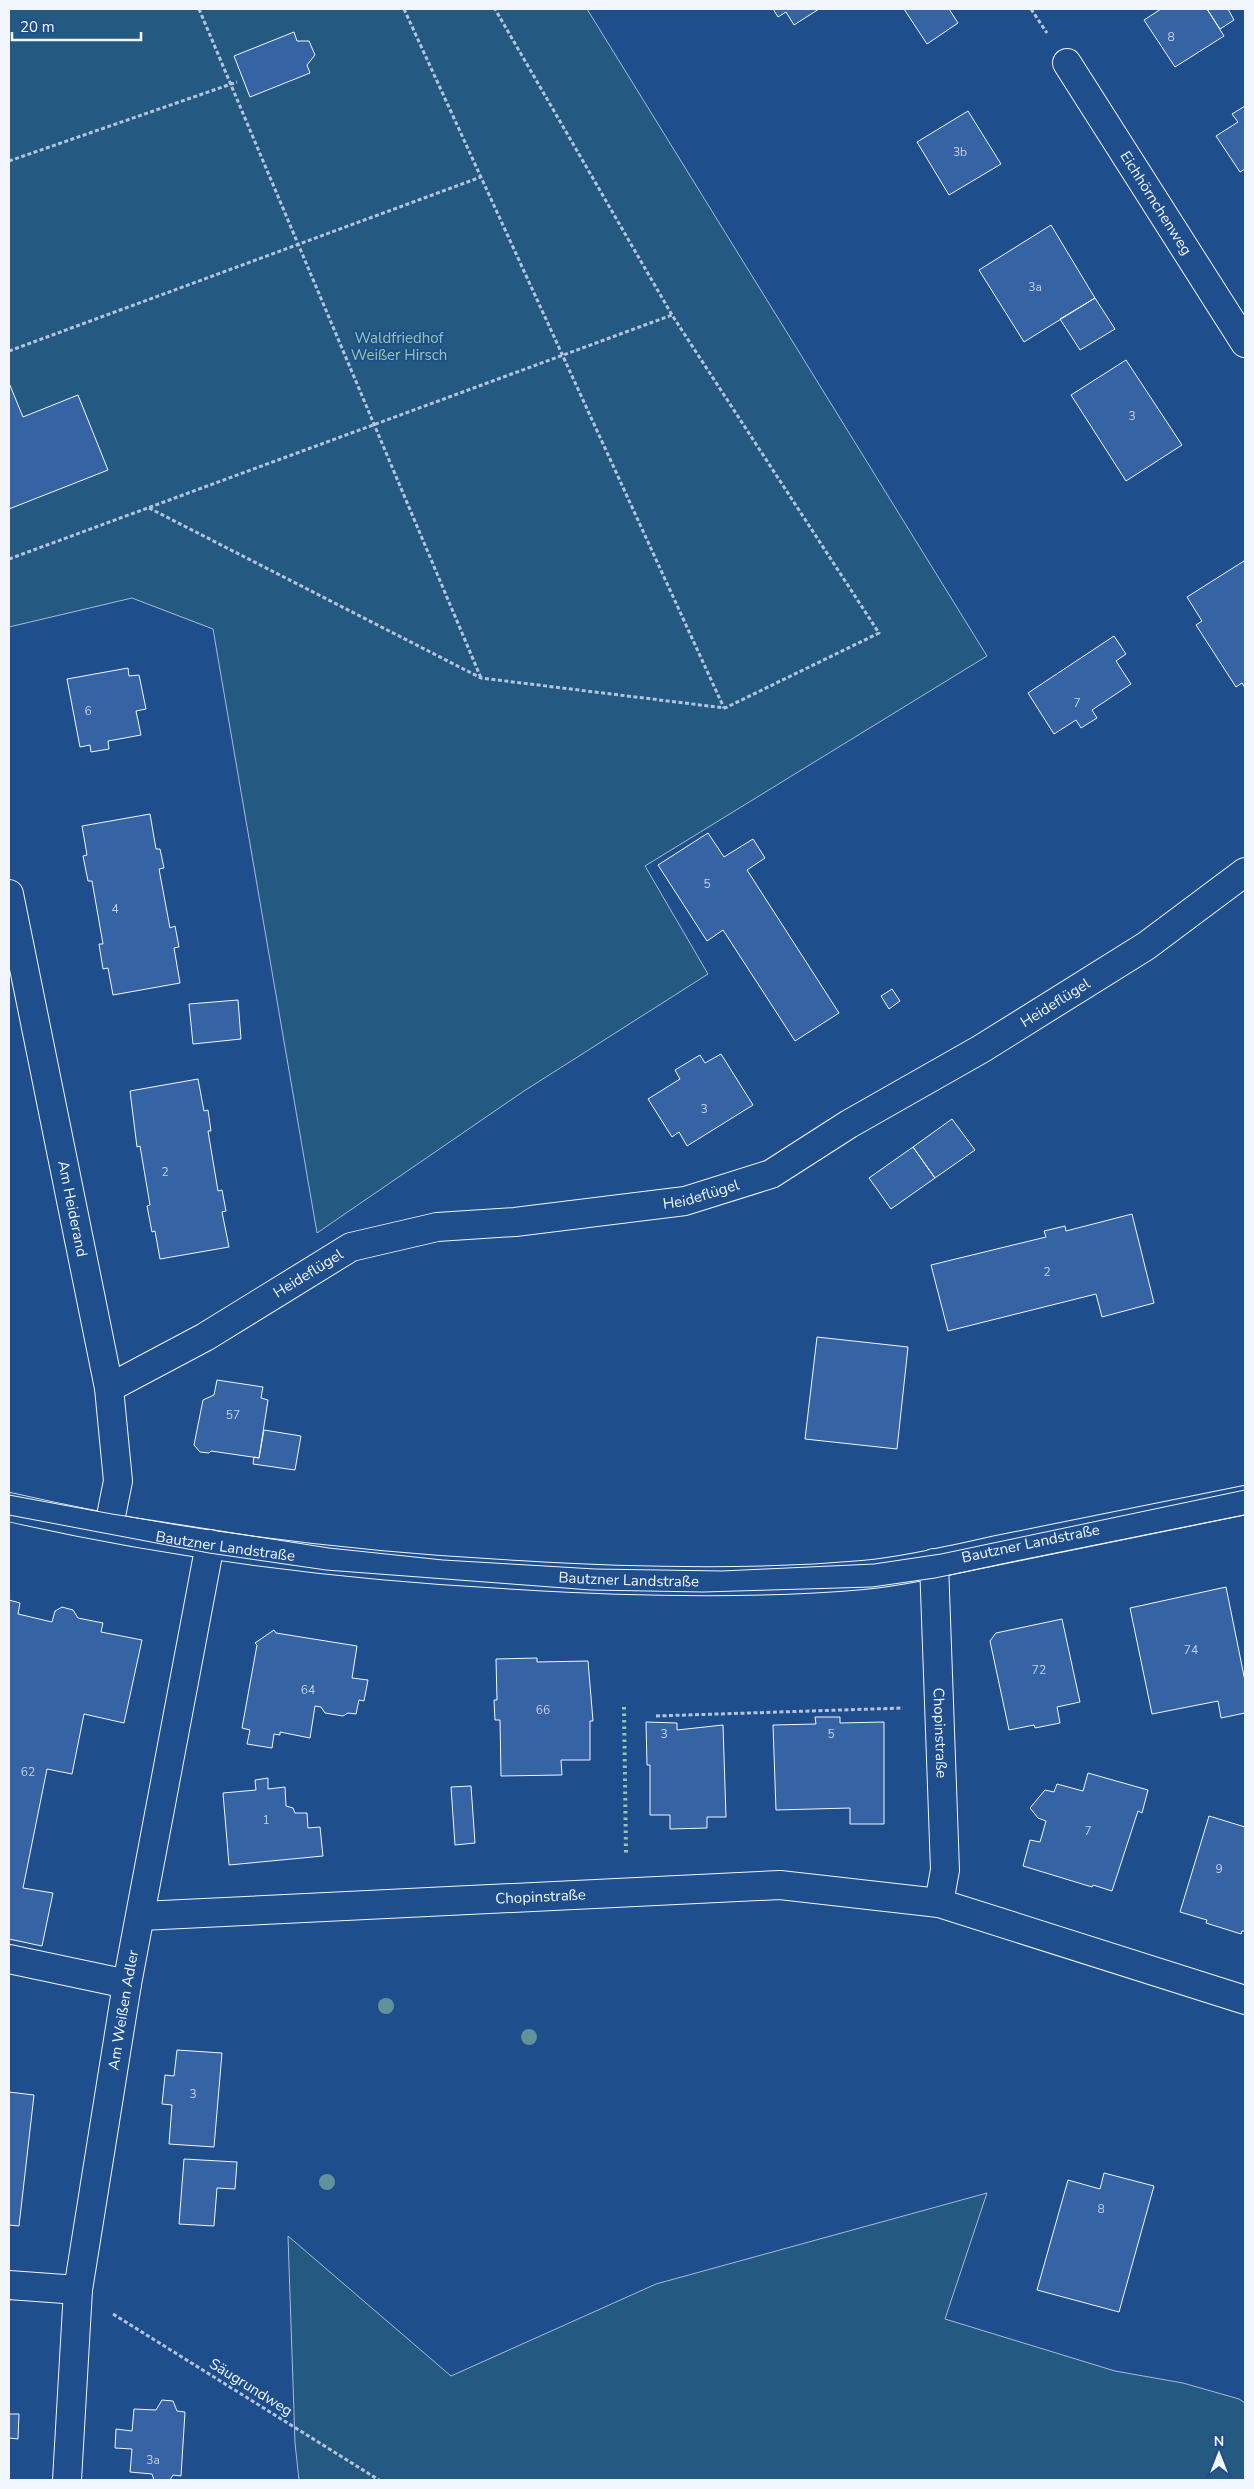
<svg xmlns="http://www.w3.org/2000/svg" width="1254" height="2489" font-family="'Nunito Sans',sans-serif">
	<rect width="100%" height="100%" fill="#1f4e8c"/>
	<path fill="#245a82" stroke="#a8bbd7" d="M 9,9 L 587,9 L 987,656 L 645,866 L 708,974 L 524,1091 L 317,1233 L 213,629 L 132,598 L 9,627 Z
		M 987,2193 L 945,2319 L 1115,2371 L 1183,2383 L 1239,2399 L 1245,2403 L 1245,2480 L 299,2480 L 295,2443 L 288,2236 L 451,2376 L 656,2284 Z"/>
	<path fill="#3563a3" stroke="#f2f6ff" d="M 773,9 L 819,9 L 794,25 L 786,12 L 778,17 Z
		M 904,9 L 949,9 L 958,23 L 927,44 Z
		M 1161,9 L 1207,9 L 1224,36 L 1175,67 L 1144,20 Z
		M 1207,9 L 1228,9 L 1234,20 L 1220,29 Z
		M 294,32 L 297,41 L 309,41 L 315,55 L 307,65 L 310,73 L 250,97 L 234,56 Z
		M 1245,106 L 1245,169 L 1240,172 L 1216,136 L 1238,122 L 1232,114 Z
		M 968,111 L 1001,164 L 949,195 L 917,142 Z
		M 1051,225 L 1095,298 L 1024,342 L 979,270 Z
		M 1095,298 L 1115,329 L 1080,350 L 1060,319 Z
		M 1126,360 L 1182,445 L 1126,481 L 1071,395 Z
		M 9,383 L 23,417 L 78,395 L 108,470 L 9,509 Z
		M 1244,561 L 1245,563 L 1245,688 L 1242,683 L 1236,687 L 1196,625 L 1202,621 L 1187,597 Z
		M 1114,636 L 1126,654 L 1116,661 L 1131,684 L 1092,710 L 1097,718 L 1081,728 L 1076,720 L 1054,734 L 1028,693 Z
		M 128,668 L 129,676 L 139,675 L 146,709 L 136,711 L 141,735 L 108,741 L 109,749 L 91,752 L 90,745 L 80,747 L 67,679 Z
		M 150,814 L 156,849 L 160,849 L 164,868 L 159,869 L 170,928 L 175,926 L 179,947 L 174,948 L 180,983 L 113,995 L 108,968 L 103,969 L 99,944 L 103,944 L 92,881 L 88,881 L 83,856 L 87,855 L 82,826 Z
		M 708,833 L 724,857 L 753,839 L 765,858 L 747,870 L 839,1013 L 795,1041 L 723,930 L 707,941 L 658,865 Z
		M 892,989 L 900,1001 L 889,1009 L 881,996 Z
		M 238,1000 L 241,1039 L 193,1044 L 189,1004 Z
		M 721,1054 L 753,1105 L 687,1146 L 679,1132 L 672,1137 L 648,1099 L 680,1079 L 675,1070 L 700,1055 L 705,1063 Z
		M 198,1079 L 204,1111 L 208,1110 L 211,1131 L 208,1131 L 218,1191 L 222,1190 L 226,1211 L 222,1212 L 229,1247 L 160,1259 L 155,1231 L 152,1232 L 147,1206 L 150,1205 L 140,1146 L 137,1147 L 130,1091 Z
		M 952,1119 L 975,1150 L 935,1178 L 913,1147 Z
		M 913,1147 L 935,1178 L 891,1209 L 869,1178 Z
		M 1132,1214 L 1154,1303 L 1102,1317 L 1096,1294 L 948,1331 L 931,1265 L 1046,1237 L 1044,1231 L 1065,1226 L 1066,1231 Z
		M 817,1337 L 908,1347 L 897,1449 L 805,1439 Z
		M 217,1380 L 263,1387 L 261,1398 L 268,1400 L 259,1458 L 211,1451 L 209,1453 L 200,1452 L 194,1445 L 203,1400 L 214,1395 Z
		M 264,1430 L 301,1436 L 295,1470 L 253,1464 L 254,1457 L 259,1458 Z
		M 1226,1587 L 1245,1681 L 1245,1713 L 1221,1718 L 1218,1701 L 1152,1714 L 1130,1608 Z
		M 9,1600 L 20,1603 L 18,1614 L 52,1622 L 55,1611 L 62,1607 L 73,1610 L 78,1618 L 103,1623 L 101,1632 L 142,1640 L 124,1723 L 84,1714 L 72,1774 L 47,1769 L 23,1888 L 53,1893 L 42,1946 L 9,1939 Z
		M 1062,1619 L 1080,1702 L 1057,1707 L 1060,1723 L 1035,1728 L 1034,1725 L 1009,1730 L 990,1641 L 996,1633 Z
		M 274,1630 L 276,1633 L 357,1646 L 352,1678 L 368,1680 L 364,1701 L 359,1700 L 356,1714 L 348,1713 L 343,1716 L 325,1713 L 321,1707 L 315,1706 L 310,1738 L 280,1732 L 280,1735 L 274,1734 L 272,1748 L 247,1744 L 250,1730 L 242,1728 L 257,1645 L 255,1643 Z
		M 537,1658 L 537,1662 L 588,1661 L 593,1721 L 590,1721 L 590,1760 L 561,1760 L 562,1775 L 501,1776 L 500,1720 L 495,1720 L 494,1700 L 497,1700 L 496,1659 Z
		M 815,1717 L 840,1717 L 840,1723 L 884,1722 L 884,1824 L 850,1824 L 850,1808 L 776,1810 L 773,1725 L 816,1724 Z
		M 646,1722 L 677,1723 L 677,1730 L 723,1725 L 726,1817 L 707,1817 L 707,1828 L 670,1829 L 670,1815 L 650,1815 L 650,1765 L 647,1765 Z
		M 1088,1773 L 1148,1790 L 1142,1813 L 1138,1811 L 1112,1891 L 1093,1885 L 1092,1887 L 1023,1866 L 1030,1840 L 1040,1842 L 1046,1821 L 1038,1818 L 1030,1808 L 1045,1790 L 1054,1792 L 1057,1784 L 1083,1791 Z
		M 268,1778 L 268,1789 L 285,1787 L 286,1806 L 293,1808 L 295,1813 L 307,1813 L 308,1828 L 320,1827 L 323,1856 L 229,1865 L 223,1793 L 256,1790 L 255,1780 Z
		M 471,1786 L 475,1843 L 455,1845 L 451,1787 Z
		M 1209,1816 L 1245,1827 L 1245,1931 L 1242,1931 L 1241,1934 L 1206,1923 L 1207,1920 L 1180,1912 Z
		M 177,2050 L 222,2053 L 214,2147 L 169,2144 L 172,2105 L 162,2104 L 165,2075 L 174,2076 Z
		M 9,2092 L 34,2095 L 19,2226 L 9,2225 Z
		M 184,2159 L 237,2162 L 235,2189 L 217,2188 L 214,2226 L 179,2224 Z
		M 1104,2173 L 1154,2186 L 1119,2312 L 1037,2290 L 1068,2180 L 1100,2189 Z
		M 162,2400 L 173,2401 L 177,2411 L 185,2412 L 181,2476 L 173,2475 L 170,2480 L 154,2480 L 152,2474 L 130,2472 L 132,2449 L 115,2448 L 116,2429 L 132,2431 L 134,2409 L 156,2410 Z
		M 9,2414 L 19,2414 L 18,2439 L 9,2438 Z"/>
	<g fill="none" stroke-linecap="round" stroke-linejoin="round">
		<g stroke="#f2f6ff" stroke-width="30">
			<g id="minor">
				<path id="s1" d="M 1067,63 L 1245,343"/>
				<path id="s2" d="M 9,894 L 109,1388 L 118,1481 L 109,1526"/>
				<path id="s3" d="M 109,1388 L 205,1337 L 351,1247 L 437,1227 L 515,1222 L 685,1201 L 771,1174 L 849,1124 L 981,1049 L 1146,946 L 1245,872"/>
				<path id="s4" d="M 934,1563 L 945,1870 L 939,1903"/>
				<path id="s5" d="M 141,1916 L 780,1885 L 939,1903 L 1245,2000"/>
				<path d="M 9,1959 L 127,1984"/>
				<path d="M 9,2285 L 78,2290"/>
				<path id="s6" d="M 67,2480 L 78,2290 L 127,1984 L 210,1544"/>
			</g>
		</g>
		<g stroke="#f2f6ff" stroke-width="30">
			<g id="major">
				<path id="s7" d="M 9,1507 C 175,1545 348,1566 518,1575 C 633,1582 749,1585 863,1575 C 913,1570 963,1557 1012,1547 C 1089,1531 1167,1516 1245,1500"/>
			</g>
		</g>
		<path stroke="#b3c4dc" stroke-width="3" stroke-dasharray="4 2.5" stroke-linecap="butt" d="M 199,9 L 481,678
			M 404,9 L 724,708
			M 1031,9 L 1047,33
			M 9,161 L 237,82
			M 9,351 L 481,177
			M 149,508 L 481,678 L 725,708 L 879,633 L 672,315 L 495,9
			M 9,559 L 672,315
			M 656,1716 L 903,1708
			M 113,2314 L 379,2480"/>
		<use href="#minor" stroke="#1f4e8c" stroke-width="28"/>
		<use href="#major" stroke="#1f4e8c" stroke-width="28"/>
		<path stroke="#f2f6ff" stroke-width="1" d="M 9,1495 L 112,1514 L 329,1548 L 443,1560 L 595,1569 L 722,1571 L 874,1564 L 941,1554 L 1245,1490
			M 9,1515 L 209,1553 L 326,1570 L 591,1590 L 703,1592 L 872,1587 L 935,1578 L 1245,1515"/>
		<path stroke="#97c8a6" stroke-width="4" stroke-dasharray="2.5 4" stroke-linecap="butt" d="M 624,1707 L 626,1853"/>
	</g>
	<g fill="#61919a">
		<circle cx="386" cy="2006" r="8"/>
		<circle cx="529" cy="2037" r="8"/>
		<circle cx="327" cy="2182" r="8"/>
	</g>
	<g text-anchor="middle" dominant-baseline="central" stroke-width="4" stroke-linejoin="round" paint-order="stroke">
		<g font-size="12" fill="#c3d1e8">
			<text x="1171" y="37">8</text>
			<text x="960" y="152">3b</text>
			<text x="1035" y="287">3a</text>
			<text x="1132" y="416">3</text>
			<text x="1077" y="703">7</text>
			<text x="88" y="711">6</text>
			<text x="707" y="884">5</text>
			<text x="115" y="909">4</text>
			<text x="704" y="1109">3</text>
			<text x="165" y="1172">2</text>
			<text x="1047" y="1272">2</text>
			<text x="233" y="1415">57</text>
			<text x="1191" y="1650">74</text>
			<text x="1039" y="1670">72</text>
			<text x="308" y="1690">64</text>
			<text x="543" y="1710">66</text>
			<text x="664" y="1734">3</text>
			<text x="831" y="1734">5</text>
			<text x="28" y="1772">62</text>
			<text x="266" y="1820">1</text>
			<text x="1088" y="1831">7</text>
			<text x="1219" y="1869">9</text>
			<text x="193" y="2094">3</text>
			<text x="1101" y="2209">8</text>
			<text x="153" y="2460">3a</text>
		</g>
		<g font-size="15" fill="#f2f6ff" stroke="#1f4e8c">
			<text stroke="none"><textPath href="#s1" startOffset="166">Eichhörnchenweg</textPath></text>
			<text stroke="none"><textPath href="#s3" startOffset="1040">Heideflügel</textPath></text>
			<text stroke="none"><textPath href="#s3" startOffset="635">Heideflügel</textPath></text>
			<text stroke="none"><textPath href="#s2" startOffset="321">Am Heiderand</textPath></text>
			<text stroke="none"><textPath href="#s3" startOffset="230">Heideflügel</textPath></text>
			<text stroke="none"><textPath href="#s7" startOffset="1030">Bautzner Landstraße</textPath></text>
			<text stroke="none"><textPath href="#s7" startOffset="220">Bautzner Landstraße</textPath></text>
			<text stroke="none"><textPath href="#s7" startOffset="625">Bautzner Landstraße</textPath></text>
			<text stroke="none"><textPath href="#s4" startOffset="170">Chopinstraße</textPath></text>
			<text stroke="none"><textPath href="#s5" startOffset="400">Chopinstraße</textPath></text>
			<text stroke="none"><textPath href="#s6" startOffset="474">Am Weißen Adler</textPath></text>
			<text transform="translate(251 2387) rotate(32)">Säugrundweg</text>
		</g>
		<g font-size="15" fill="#97c8a6" stroke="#1f4e8c">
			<text x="399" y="338">Waldfriedhof<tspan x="399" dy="17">Weißer Hirsch</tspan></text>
		</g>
	</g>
	<rect width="1254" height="2489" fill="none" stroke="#f2f6ff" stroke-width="20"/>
	<g transform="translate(1219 2454)" stroke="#1f4e8c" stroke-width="4" paint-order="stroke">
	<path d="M0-4L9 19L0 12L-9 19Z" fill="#f2f6ff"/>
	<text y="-8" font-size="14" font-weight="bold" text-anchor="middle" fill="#f2f6ff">N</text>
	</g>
	<path d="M12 32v8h129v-8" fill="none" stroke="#f2f6ff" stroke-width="2.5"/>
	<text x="20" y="32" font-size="15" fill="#f2f6ff" stroke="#1f4e8c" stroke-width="4" paint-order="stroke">20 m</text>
</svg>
